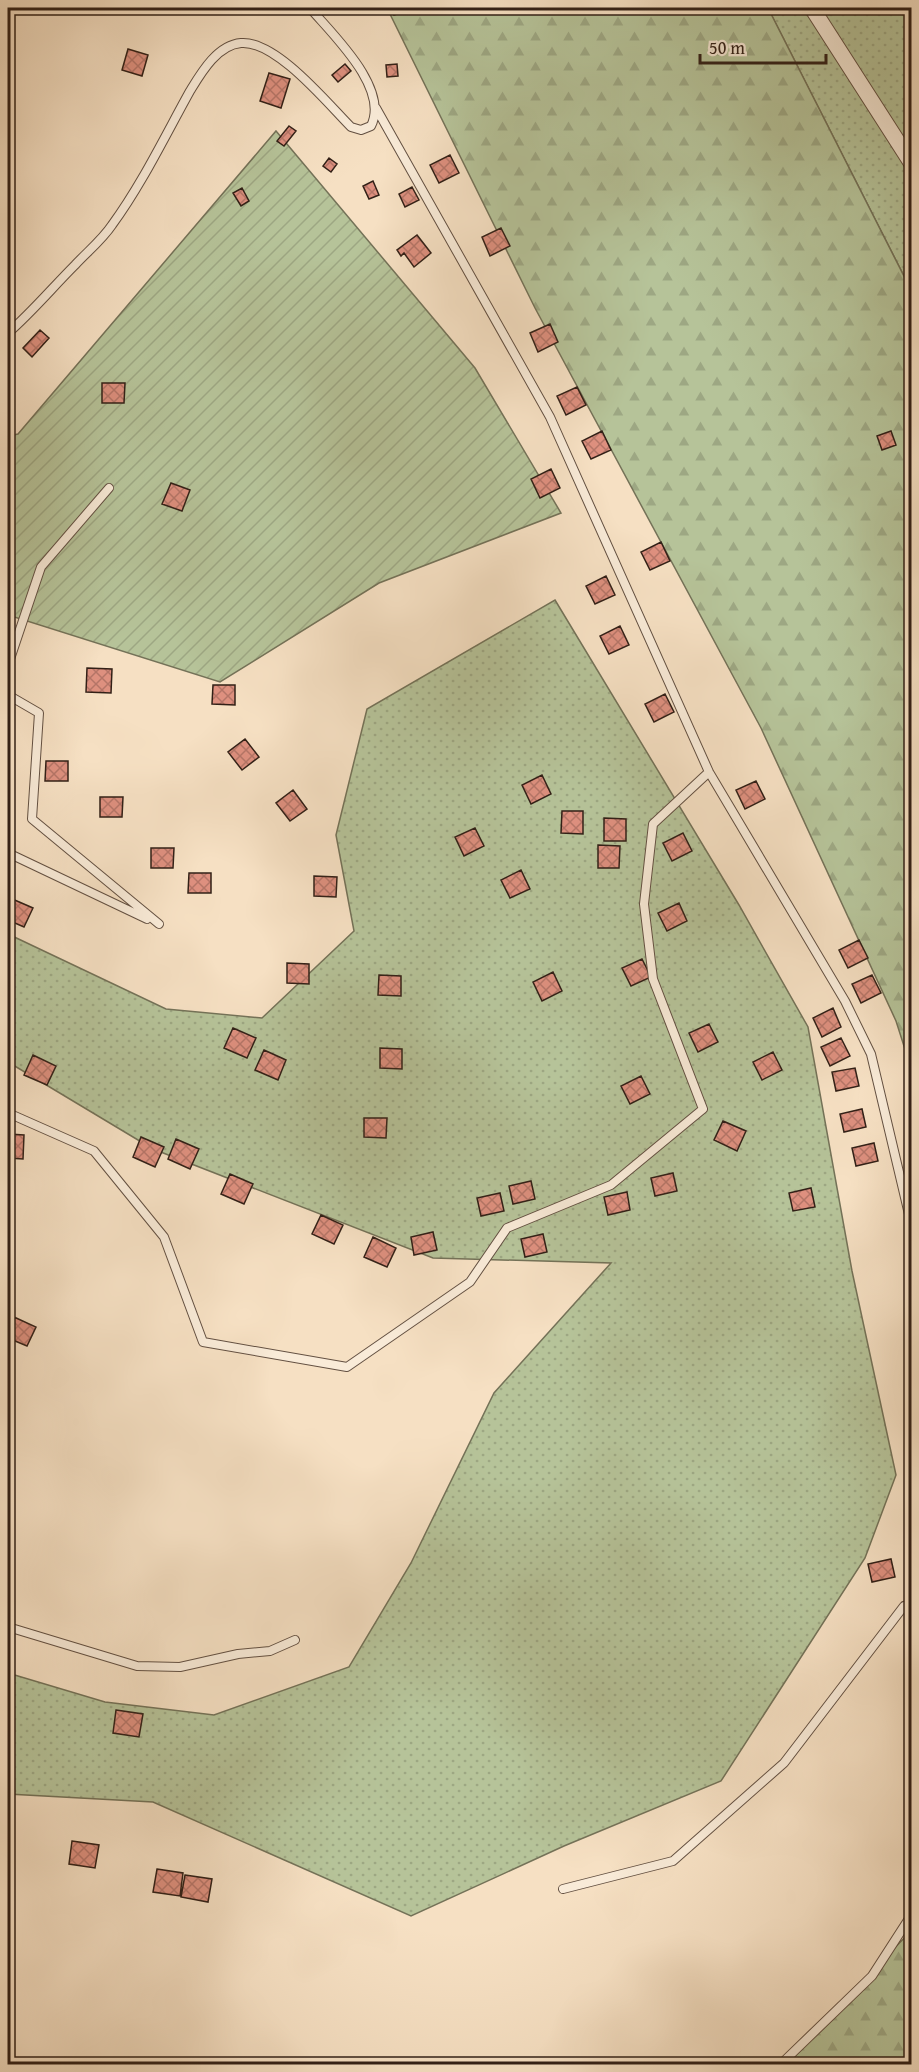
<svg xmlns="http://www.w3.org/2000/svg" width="919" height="2072" font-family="'Gentium Book Plus',serif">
	<defs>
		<pattern id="grass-dots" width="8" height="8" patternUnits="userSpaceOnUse" patternTransform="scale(1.5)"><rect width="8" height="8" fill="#b6c399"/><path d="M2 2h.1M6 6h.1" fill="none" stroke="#9da783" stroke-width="1.8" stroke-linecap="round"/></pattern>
		<pattern id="forest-firs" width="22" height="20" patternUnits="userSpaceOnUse" patternTransform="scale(1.5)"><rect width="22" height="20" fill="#b6c399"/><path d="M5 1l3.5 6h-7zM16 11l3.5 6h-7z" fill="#9da783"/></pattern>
		<pattern id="garden-furrows" width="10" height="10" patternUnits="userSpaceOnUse" patternTransform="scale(1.5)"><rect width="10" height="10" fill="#b6c399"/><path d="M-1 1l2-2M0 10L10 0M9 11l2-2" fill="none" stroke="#9da783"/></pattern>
		<pattern id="building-cross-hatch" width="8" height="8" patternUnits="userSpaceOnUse" patternTransform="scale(1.5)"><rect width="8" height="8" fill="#de907f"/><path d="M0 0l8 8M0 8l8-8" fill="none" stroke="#b57567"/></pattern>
	</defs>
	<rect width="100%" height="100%" fill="#f6e0c3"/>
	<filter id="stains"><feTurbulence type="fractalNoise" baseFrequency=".00333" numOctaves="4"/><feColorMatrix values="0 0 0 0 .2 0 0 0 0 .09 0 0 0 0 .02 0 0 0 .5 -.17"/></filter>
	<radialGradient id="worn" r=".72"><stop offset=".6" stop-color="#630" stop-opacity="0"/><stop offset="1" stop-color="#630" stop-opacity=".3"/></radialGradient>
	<path fill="url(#grass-dots)" stroke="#747258" stroke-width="1.5" d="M 768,8 L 911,8 L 911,290 Z
		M 555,600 L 739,905 L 808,1027 L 852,1271 L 896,1475 L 865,1558 L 721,1781 L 564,1846 L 411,1916 L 153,1802 L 8,1794 L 8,1673 L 105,1702 L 214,1715 L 349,1667 L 411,1563 L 494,1393 L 611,1263 L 433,1258 L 153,1149 L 8,1062 L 8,934 L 166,1009 L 262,1018 L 354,931 L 336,835 L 367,709 Z"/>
	<path fill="url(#forest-firs)" stroke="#747258" stroke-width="1.5" d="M 387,8 L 768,8 L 911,290 L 911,1068 L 896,1021 L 761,728 L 535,308 Z
		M 911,1931 L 911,2064 L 783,2064 L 787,2059 Z"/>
	<path fill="url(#garden-furrows)" stroke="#747258" stroke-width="1.5" d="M 276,131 L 475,368 L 561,513 L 379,583 L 220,682 L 8,615 L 8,436 L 18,434 Z"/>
	<path fill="url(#building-cross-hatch)" stroke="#322017" stroke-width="1.5" d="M 391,8 L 410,8 L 410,10 L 394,15 Z
		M 128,49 L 148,55 L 142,76 L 122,70 Z
		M 345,64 L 351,71 L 338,82 L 332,75 Z
		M 397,64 L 398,76 L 387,77 L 386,65 Z
		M 269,73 L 290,79 L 281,108 L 260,101 Z
		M 289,126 L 296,131 L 284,146 L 277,141 Z
		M 450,155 L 459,173 L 439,183 L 430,165 Z
		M 329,158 L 337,164 L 331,172 L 323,166 Z
		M 373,181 L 379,195 L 369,199 L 363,186 Z
		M 412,187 L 419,200 L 405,207 L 399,194 Z
		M 242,188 L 249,201 L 241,206 L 233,193 Z
		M 501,228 L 510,246 L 490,256 L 482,237 Z
		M 417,235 L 431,253 L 414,267 L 404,253 L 401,256 L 397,250 Z
		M 550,324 L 558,342 L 538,352 L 530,333 Z
		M 40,330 L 49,338 L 32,357 L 23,348 Z
		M 102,383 L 125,383 L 124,403 L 102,403 Z
		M 577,387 L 586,405 L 566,415 L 557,396 Z
		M 602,431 L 611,450 L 591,459 L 582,441 Z
		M 891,431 L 896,445 L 882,450 L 877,436 Z
		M 551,469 L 560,488 L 540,498 L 531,479 Z
		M 171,483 L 190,490 L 182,511 L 162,504 Z
		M 661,542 L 670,561 L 650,570 L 641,552 Z
		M 606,576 L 615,595 L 595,604 L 586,586 Z
		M 620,626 L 629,645 L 609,654 L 600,636 Z
		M 87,668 L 112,669 L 111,693 L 86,692 Z
		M 213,685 L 235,685 L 235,705 L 212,704 Z
		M 665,694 L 674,712 L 654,722 L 645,704 Z
		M 245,739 L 259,757 L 242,770 L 228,752 Z
		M 46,761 L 68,761 L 68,781 L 45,781 Z
		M 542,775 L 551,794 L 531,804 L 522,785 Z
		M 756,781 L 765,799 L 745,809 L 736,790 Z
		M 293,790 L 307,809 L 290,821 L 276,803 Z
		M 100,797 L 123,797 L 122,817 L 100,817 Z
		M 562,811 L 583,811 L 583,834 L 561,833 Z
		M 604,818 L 626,819 L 626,841 L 604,841 Z
		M 475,828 L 484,846 L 464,856 L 455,837 Z
		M 683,833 L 692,851 L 672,861 L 663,843 Z
		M 598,845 L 620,846 L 619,868 L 598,868 Z
		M 151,848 L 174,848 L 173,868 L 151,868 Z
		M 521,870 L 530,889 L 510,898 L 501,880 Z
		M 189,873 L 211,873 L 211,893 L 188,893 Z
		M 314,876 L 337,877 L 336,897 L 314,896 Z
		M 10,898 L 33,908 L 24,927 L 8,920 Z
		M 679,903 L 687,921 L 667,931 L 658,913 Z
		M 859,940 L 868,958 L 848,968 L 839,950 Z
		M 642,959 L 651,977 L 631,986 L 622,968 Z
		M 287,963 L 309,964 L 309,984 L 287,983 Z
		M 553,972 L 562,991 L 542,1001 L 533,982 Z
		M 379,975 L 401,976 L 401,996 L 378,995 Z
		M 872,975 L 881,993 L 861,1003 L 852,984 Z
		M 833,1008 L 841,1027 L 822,1037 L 813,1018 Z
		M 709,1024 L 718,1042 L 698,1052 L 689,1033 Z
		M 233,1028 L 256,1038 L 247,1058 L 224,1048 Z
		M 841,1038 L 850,1056 L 830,1066 L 821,1047 Z
		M 380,1048 L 402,1049 L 402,1069 L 380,1068 Z
		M 264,1050 L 286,1060 L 278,1080 L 255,1070 Z
		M 773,1052 L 782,1070 L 762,1080 L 753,1062 Z
		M 33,1055 L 56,1066 L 47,1085 L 24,1075 Z
		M 855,1068 L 859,1086 L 836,1091 L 832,1072 Z
		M 641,1076 L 650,1094 L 630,1104 L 621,1086 Z
		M 862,1109 L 866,1127 L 844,1132 L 840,1114 Z
		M 364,1118 L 387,1118 L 386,1138 L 364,1137 Z
		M 723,1121 L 746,1131 L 737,1151 L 714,1140 Z
		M 8,1134 L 24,1135 L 23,1159 L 8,1158 Z
		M 141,1137 L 164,1147 L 155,1167 L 133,1157 Z
		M 176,1139 L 199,1149 L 190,1169 L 168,1159 Z
		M 874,1143 L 878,1161 L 856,1166 L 852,1148 Z
		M 673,1173 L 677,1191 L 655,1196 L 651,1178 Z
		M 230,1174 L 253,1184 L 244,1204 L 221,1194 Z
		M 531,1181 L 535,1199 L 513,1204 L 509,1186 Z
		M 811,1188 L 815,1207 L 793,1211 L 789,1193 Z
		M 627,1192 L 630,1210 L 608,1215 L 604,1197 Z
		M 500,1193 L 504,1211 L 481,1216 L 477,1198 Z
		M 321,1215 L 343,1225 L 334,1244 L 312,1234 Z
		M 433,1232 L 437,1250 L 414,1255 L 411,1237 Z
		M 543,1234 L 547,1252 L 525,1257 L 521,1239 Z
		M 373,1237 L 396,1248 L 387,1267 L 364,1257 Z
		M 14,1317 L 36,1327 L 27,1346 L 8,1338 Z
		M 891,1559 L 895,1577 L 872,1582 L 868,1564 Z
		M 116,1710 L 143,1714 L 139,1737 L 113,1733 Z
		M 72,1841 L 99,1845 L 95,1868 L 69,1864 Z
		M 157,1869 L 183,1873 L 180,1896 L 153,1892 Z
		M 185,1875 L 212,1879 L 208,1902 L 181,1897 Z"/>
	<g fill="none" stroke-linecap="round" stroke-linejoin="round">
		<g stroke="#635042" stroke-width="10">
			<path id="lane" d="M 376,108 L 550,417 L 709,772 L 845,1001 L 871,1054 L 912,1227
				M 8,333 C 32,312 52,288 75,265 C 87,252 102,240 112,225 C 142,184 165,136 190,91 C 201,73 217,45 241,43 C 276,40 328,104 351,127 L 361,130 L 371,126 C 390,88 332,34 310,8
				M 8,665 L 41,567 L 109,488
				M 8,695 L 39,713 L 32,819 L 159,924
				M 8,853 L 147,919
				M 8,1113 L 94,1151 L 164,1237 L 203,1342 L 347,1367 L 470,1282 L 507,1228 L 611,1185 L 703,1109 L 653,979 L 644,904 L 653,824 L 709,772
				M 8,1627 L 137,1666 L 180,1667 L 238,1654 L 270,1651 L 295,1640
				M 563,1889 L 673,1861 L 784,1763 L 904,1606 L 912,1610
				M 781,2064 L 872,1976 L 912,1914"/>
		</g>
		<g stroke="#635042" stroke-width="17">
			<path id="street" d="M 812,8 L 912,164"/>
		</g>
		<use href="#lane" stroke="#f9ebd8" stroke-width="8"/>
		<use href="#street" stroke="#f9ebd8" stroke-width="15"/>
	</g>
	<rect width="919" height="2072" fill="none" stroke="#f6e0c3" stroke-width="30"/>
	<rect x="9" y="9" width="901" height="2054" fill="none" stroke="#322017" stroke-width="3"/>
	<rect x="15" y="15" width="889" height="2042" fill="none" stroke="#322017" stroke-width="1.5"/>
	<path d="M700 54v9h126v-9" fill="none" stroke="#322017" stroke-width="3"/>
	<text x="709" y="54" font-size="18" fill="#322017" stroke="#f9ebd8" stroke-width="4.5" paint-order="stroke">50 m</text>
	<rect width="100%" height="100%" filter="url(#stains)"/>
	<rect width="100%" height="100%" fill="url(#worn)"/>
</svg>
